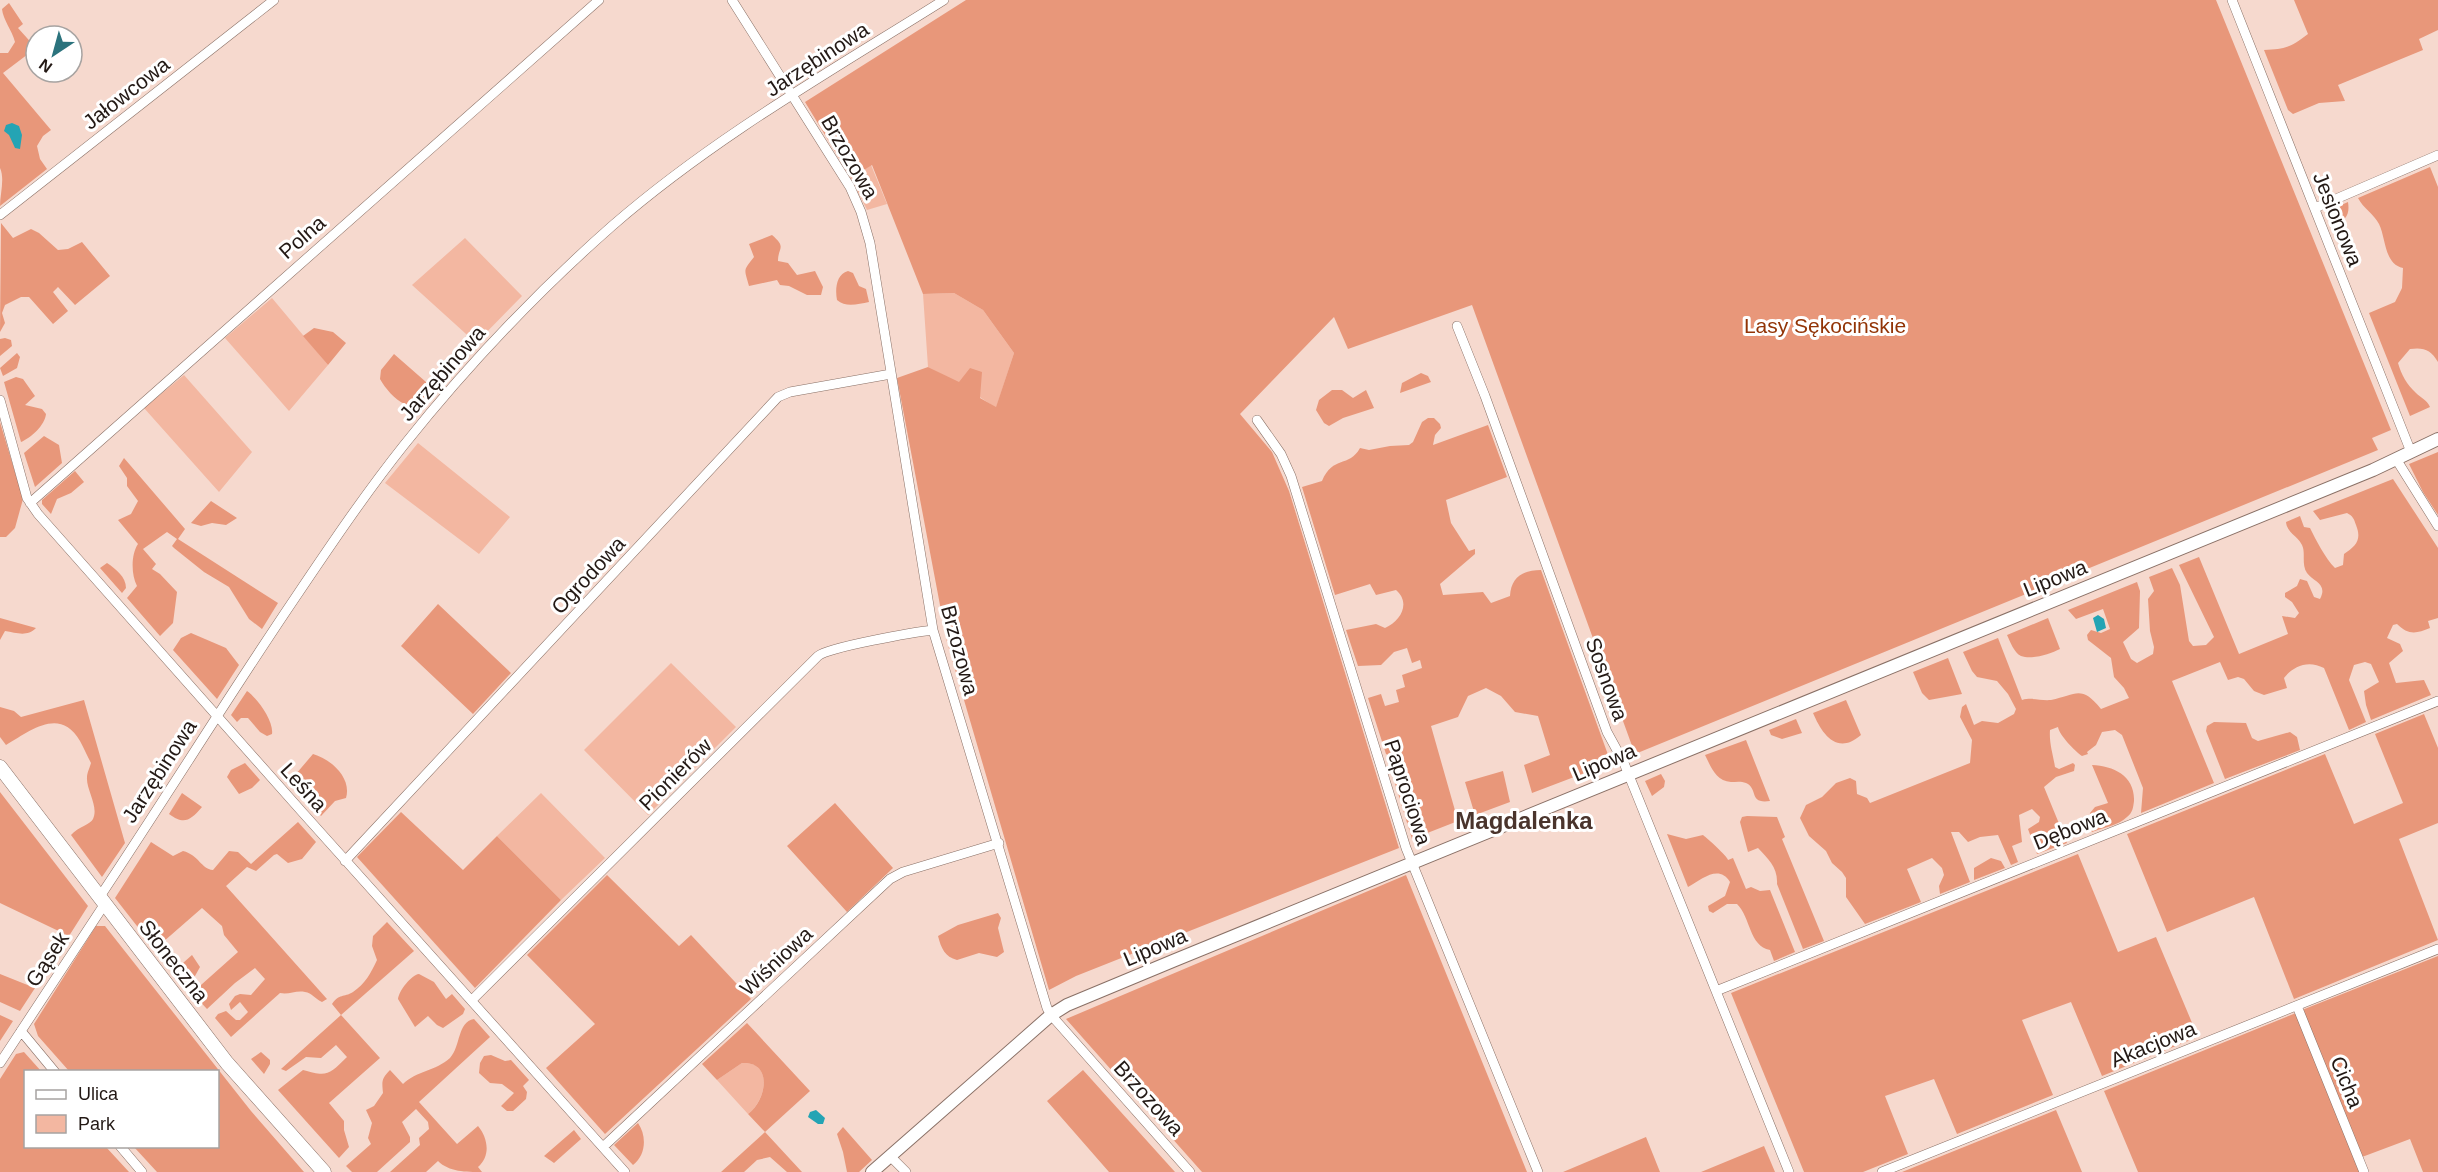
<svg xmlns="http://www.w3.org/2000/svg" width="2438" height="1172" font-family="Helvetica,sans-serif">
	<rect width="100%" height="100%" fill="#f6d9ce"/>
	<path fill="#f3b7a1" d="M 871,165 L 887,204 L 867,210 L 851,178 Z
		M 465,238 L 522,296 L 476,343 L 412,285 Z
		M 954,293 L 983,310 L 1014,353 L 996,408 L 959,383 L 928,367 L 923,294 Z
		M 272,298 L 328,365 L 289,411 L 225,338 Z
		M 184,375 L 252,452 L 219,492 L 144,408 Z
		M 418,443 L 510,517 L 479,554 L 385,483 Z
		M 671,663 L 736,727 L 648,815 L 584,750 Z
		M 541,793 L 605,858 L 561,900 L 497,836 Z
		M 742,1063 C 774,1061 766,1101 748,1114 L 717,1080 Z"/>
	<path fill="#e8977a" d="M 966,0 L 2216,0 L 2391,430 L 2372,438 L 2378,450 L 1635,754 L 1472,305 L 1348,349 L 1334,317 L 1240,414 L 1272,452 L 1289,491 L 1399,848 L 1076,976 L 1049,990 L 947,642 L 897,378 L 928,367 L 959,382 L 970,368 L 982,372 L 980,398 L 996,407 L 1014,353 L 983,310 L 954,293 L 923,294 L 872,165 L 851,178 L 805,102 Z
		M 2294,0 L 2438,0 L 2438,30 L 2419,39 L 2423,50 L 2338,85 L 2345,101 L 2319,103 L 2293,114 L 2288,110 L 2264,50 C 2286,49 2291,47 2308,34 Z
		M 9,3 L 23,24 L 18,28 L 36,48 L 3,73 L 51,130 L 43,136 L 37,146 L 40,159 L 47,169 L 0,206 C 0,194 5,179 0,168 L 0,53 L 8,53 L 15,42 C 12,30 3,20 2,9 Z
		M 2430,167 L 2438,187 L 2438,362 C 2431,350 2424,347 2410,349 L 2398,363 C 2401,374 2407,385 2416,393 C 2421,398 2427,400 2430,407 L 2410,416 L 2369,313 L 2395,302 L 2402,288 L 2403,268 C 2384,264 2386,238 2379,224 C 2374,214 2363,208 2358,198 Z
		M 2348,202 C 2350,215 2346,220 2334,225 L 2329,213 L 2330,210 Z
		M 1,223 L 13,238 L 31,229 L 39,233 L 58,250 L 68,249 L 82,242 L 110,276 L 75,305 L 58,287 L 53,292 L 68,311 L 53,324 L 29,297 L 21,297 L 5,305 L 2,313 L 5,323 L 0,332 Z
		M 772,235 C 787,248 778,247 778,261 L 788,263 L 797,275 L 815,271 L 823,287 L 821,295 L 807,295 L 789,286 L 780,285 L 777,280 L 749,286 C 744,268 743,271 754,257 L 749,244 Z
		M 848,271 L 853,273 L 859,286 L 866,289 L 869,302 C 858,304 846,308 837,300 C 835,290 836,274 848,271 Z
		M 314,328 L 333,332 L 346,343 L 328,365 L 303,336 Z
		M 5,338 L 11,340 L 12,346 L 0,356 L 0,339 Z
		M 17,353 L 20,357 L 17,368 L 3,376 L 0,368 Z
		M 394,354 L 434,389 L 418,407 C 413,404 410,406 405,404 C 395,400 385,388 380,379 L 381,370 Z
		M 1421,373 L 1428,376 L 1431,382 L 1400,393 L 1402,383 Z
		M 16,377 L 23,379 L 35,396 L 25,405 L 42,409 L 46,414 C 45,425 31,438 21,442 L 4,382 Z
		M 1332,390 L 1342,390 L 1353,398 L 1366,390 L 1374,408 L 1343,418 L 1329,426 L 1324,423 L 1316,410 L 1319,400 Z
		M 1428,418 L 1434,418 L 1440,424 L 1441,428 L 1435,435 L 1433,445 L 1488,425 L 1507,477 L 1446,500 L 1451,523 L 1469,551 L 1475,549 L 1475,554 L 1440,584 L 1443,595 L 1483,592 L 1491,603 L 1510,596 C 1511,577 1523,570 1541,570 L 1611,763 L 1532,793 L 1524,765 L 1550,755 L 1538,716 L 1515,712 L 1501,696 L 1486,688 L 1468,696 L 1458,717 L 1431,726 L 1458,821 L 1412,839 L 1393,777 L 1402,773 L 1404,767 L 1398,760 L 1386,754 L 1368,698 L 1381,694 L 1385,706 L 1399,702 L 1396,690 L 1405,687 L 1402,675 L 1422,668 L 1420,660 L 1412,663 L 1407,648 L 1394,652 L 1381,665 L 1358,666 L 1346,630 L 1376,624 L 1385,628 C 1401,621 1411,603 1396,590 L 1376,595 L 1370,584 L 1335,595 L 1302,487 L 1322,481 C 1333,455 1349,468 1360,448 L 1369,450 L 1390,446 L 1409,445 L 1413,442 L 1422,422 Z
		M 0,422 L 23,499 L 15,528 L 6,537 L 0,537 Z
		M 44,436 L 59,445 L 62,463 L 35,487 L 24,453 Z
		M 2438,452 L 2438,515 L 2423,492 L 2409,464 Z
		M 124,458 L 185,529 L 178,539 L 278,603 L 262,629 L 249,619 L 229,587 L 204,572 L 174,548 L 172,546 L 177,539 L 167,532 L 143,549 L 156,564 L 152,569 L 160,574 L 177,592 L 173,623 L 160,636 L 127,598 L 137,586 C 131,575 131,554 138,544 L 118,520 L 131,514 L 138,501 L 127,486 L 127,478 L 119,466 Z
		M 75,471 L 84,482 L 71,493 L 57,499 L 51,514 L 42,504 L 42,500 Z
		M 2393,479 L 2438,548 L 2438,618 L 2428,621 L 2430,628 C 2416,634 2408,635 2397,624 L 2393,625 L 2387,638 L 2400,644 L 2403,651 L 2389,663 L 2396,683 L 2424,680 L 2431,695 L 2371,720 L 2366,705 L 2364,691 L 2379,682 L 2371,664 L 2365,662 L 2354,665 L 2349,680 L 2366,722 L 2349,730 L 2324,668 C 2309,660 2294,665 2284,678 L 2287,688 L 2264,695 L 2254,691 L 2244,679 L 2238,677 L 2228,680 L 2220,662 L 2172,681 L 2214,783 L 2141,813 L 2143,788 L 2122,735 L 2115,730 L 2102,732 L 2096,745 L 2087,752 L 2088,754 L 2082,756 C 2075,751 2059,735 2058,727 L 2050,730 C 2049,743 2053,754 2055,767 L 2059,769 L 2073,763 L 2075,765 L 2074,771 L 2056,777 L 2044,787 L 2067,843 L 2037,854 L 2028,829 L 2039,822 L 2040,817 L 2032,809 L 2019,815 L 2022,842 L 2012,846 L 2018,862 L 2011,865 L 1998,835 L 1980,837 L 1968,842 L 1959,832 L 1951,832 L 1970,882 L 1940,894 L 1939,886 L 1944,875 L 1942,868 L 1932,858 L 1907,869 L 1921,902 L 1865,924 L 1846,897 L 1846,878 L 1842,872 L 1832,863 L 1826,851 L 1809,836 L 1800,818 L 1806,805 L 1822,797 L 1836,783 L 1850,778 L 1856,781 L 1857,794 L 1867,798 L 1870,803 L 1970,763 L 1972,740 L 1960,717 L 1962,707 L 1966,704 L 1974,725 L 1982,721 L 1998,723 L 2014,714 L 2016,709 L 2008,694 L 1997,681 L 1977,677 L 1972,671 L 1963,652 L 1998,638 L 2022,700 C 2033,697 2040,701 2051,700 C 2076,695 2081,684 2101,709 L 2129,698 L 2124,688 L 2114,677 L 2111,658 L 2088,640 L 2087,635 L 2091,630 L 2101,633 L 2110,629 L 2103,609 L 2076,619 L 2068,610 L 2137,582 L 2140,591 L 2139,628 L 2123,642 L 2131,659 L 2137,663 L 2153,654 L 2154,647 L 2150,631 L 2148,599 L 2154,591 L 2149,577 L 2172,568 L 2180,585 L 2189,641 L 2193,646 L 2206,645 L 2214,637 L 2179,565 L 2199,557 L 2239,654 L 2288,634 L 2282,616 L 2295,618 L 2299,613 L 2292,602 L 2285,597 L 2285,593 L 2297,586 L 2300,579 L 2307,581 L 2314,597 L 2320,599 C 2328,584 2314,582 2307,573 C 2301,564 2306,553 2302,545 C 2297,535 2287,533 2286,522 L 2300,516 L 2304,527 L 2310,528 C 2316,540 2325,558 2335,568 L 2343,565 L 2344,554 C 2356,546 2362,540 2356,525 C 2354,519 2353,516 2347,513 L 2320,520 L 2313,511 Z
		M 211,501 L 237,518 L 226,525 L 212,523 L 201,526 L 191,523 Z
		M 107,563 C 116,569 126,577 126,588 L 122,593 L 100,568 Z
		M 438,604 L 511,673 L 473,714 L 401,646 Z
		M 0,618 L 36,628 C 27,637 17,633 5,631 L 0,640 Z
		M 2048,618 L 2060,649 C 2050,654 2032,660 2021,656 C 2014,653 2010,641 2007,635 Z
		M 191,633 L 226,648 L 239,665 L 217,699 L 173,650 L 181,638 Z
		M 1948,658 L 1962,694 L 1929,700 L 1922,693 L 1913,672 Z
		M 247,691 C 257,698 274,721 272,734 L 267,736 L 260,732 L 248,718 L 241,718 L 237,722 L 231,715 Z
		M 84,700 L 125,843 L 102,877 L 71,835 C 78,827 91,824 93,819 C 99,806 86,790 87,777 C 87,773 90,767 91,763 C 87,756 84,748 80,741 C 60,706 30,731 6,745 L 0,737 L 0,707 L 14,711 L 21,717 Z
		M 1846,700 L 1861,735 C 1837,756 1822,734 1813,713 Z
		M 2424,714 L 2438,748 L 2438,823 L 2399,839 L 2438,940 L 2294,999 L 2254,897 L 2167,932 L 2127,834 L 2325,754 L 2354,824 L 2403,803 L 2375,734 Z
		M 1796,719 L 1802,733 L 1782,739 L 1771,735 L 1769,730 Z
		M 2214,722 L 2246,723 L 2252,738 L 2258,741 L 2290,732 L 2297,737 L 2300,750 L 2225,779 L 2206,731 L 2207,726 Z
		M 1746,740 L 1770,801 C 1748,804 1759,789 1746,783 C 1741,781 1736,782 1731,782 C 1716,781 1711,767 1705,755 Z
		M 313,754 C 331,759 352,778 346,798 L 335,801 L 321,816 L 290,781 Z
		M 245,763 L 260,780 L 252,788 L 239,794 L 227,777 L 231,770 Z
		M 2092,765 C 2114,766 2135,776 2134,801 C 2133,808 2133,812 2127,817 C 2119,825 2103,828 2092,832 L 2089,824 L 2090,813 L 2095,807 L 2108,803 Z
		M 1503,771 L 1510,802 L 1475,815 L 1465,782 Z
		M 1661,774 L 1665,781 L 1664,787 L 1652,796 L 1645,781 Z
		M 0,792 L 88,906 L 69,936 L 0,903 Z
		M 182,793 L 202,807 C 190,821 184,825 169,814 Z
		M 835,803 L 893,868 L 847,912 L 787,846 Z
		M 401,812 L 463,870 L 497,836 L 561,900 L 475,988 L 357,857 Z
		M 1747,816 L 1777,817 L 1785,837 L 1782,839 L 1824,941 L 1803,949 L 1777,884 C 1778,867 1768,859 1758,848 L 1748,852 L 1740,822 L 1742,817 Z
		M 298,822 L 316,842 L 302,859 L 288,863 L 277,854 L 274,855 L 256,871 L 247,867 L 226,886 L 327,999 L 322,1002 C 315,999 312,993 305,992 C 296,990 289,995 280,993 L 231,1037 L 215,1018 L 218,1014 L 226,1011 L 236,1020 L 240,1020 L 248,1012 L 240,1002 L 231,1010 L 229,1004 L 235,996 L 240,994 L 251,995 L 265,979 L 255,968 L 235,983 L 207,1009 L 192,993 L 238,952 L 224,935 L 222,926 L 202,908 L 155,949 L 115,898 L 151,842 L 173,856 L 183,851 C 199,855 201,869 213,870 L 229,851 L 238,852 L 251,864 Z
		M 1667,834 L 1686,839 L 1703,835 C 1708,839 1727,856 1728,860 L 1733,858 L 1746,889 L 1751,887 L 1760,891 L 1770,890 L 1795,952 L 1774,961 L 1770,950 C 1749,946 1751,918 1737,904 L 1727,904 L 1713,913 L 1709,911 L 1708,906 L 1725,896 L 1730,882 C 1719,864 1702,879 1688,887 Z
		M 2078,854 L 2118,952 L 2156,937 L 2198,1037 L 2102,1076 L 2071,1002 L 2022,1020 L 2053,1095 L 1957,1134 L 1934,1079 L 1885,1096 L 1908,1154 L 1863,1172 L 1804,1172 L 1731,993 Z
		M 1991,858 L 2001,861 L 2005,868 L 1974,880 L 1974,868 Z
		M 607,875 L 679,946 L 691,935 L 751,999 L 605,1134 L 546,1068 L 595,1024 L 527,955 Z
		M 1406,875 L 1527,1172 L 1202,1172 L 1066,1019 Z
		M 998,913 L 1001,918 L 998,928 L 1004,952 L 997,957 L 979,953 L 957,960 C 945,957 941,948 938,936 L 958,925 Z
		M 387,922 L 414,951 L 341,1015 L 380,1058 L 329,1103 L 344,1121 L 344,1130 L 349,1147 L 339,1158 L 278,1090 L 303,1070 C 327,1077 329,1075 347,1057 L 336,1045 L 321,1058 L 306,1057 L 286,1071 L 281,1069 L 341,1015 L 332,1004 C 340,993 343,998 353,992 C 365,984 371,973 377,960 L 372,946 L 373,936 Z
		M 96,926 L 105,926 L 251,1111 L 304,1172 L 157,1172 L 134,1147 L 218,1146 L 218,1072 L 69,1071 L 38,1036 L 34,1024 Z
		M 192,955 L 200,967 L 195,976 L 185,984 L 174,971 Z
		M 2438,956 L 2438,1172 L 2423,1172 L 2410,1139 L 2362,1157 L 2302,1010 Z
		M 0,974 L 35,988 L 20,1011 L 0,1002 Z
		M 419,974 L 434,982 L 446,999 L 452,994 L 465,1009 L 463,1014 L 443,1028 L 437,1025 L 428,1016 L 415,1027 L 398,999 C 399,991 411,975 419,974 Z
		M 2296,1013 L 2360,1172 L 2138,1172 L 2104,1091 Z
		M 0,1015 L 13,1021 L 0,1041 Z
		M 474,1019 L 490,1037 L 419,1102 L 457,1144 L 478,1126 C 488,1138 491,1156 478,1167 L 482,1172 C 466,1172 449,1172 438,1161 L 426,1172 L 390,1172 L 420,1145 L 419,1138 L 429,1129 L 428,1122 L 416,1109 L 402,1122 L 410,1137 L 410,1142 L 377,1172 L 352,1172 L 346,1166 L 371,1144 L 368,1138 L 372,1123 L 366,1110 L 374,1106 L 383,1093 C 382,1082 381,1079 390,1070 L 403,1084 C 416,1071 436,1071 450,1058 C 461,1046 457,1022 474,1019 Z
		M 747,1023 L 810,1091 L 765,1132 L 802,1172 L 787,1172 L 770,1157 L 757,1160 L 744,1172 L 721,1172 L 765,1132 L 748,1114 C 766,1102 774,1061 742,1063 L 717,1080 L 702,1064 Z
		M 24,1052 L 41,1071 L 26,1072 L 26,1146 L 106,1147 L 129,1172 L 0,1172 L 0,1079 L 16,1054 Z
		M 261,1052 L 270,1060 L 270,1064 L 264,1074 L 251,1059 Z
		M 491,1055 L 505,1061 L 511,1060 L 529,1080 L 523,1086 L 527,1092 L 526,1099 L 513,1111 L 507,1111 L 501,1106 L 514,1093 L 502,1084 L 490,1083 L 479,1073 L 480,1063 L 484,1056 Z
		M 1083,1070 L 1175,1172 L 1109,1172 L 1047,1101 Z
		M 2056,1110 L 2082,1172 L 1902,1172 Z
		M 638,1123 C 647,1136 646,1155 633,1165 L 614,1145 Z
		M 843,1127 L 872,1160 L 859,1172 L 847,1172 L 843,1152 L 837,1134 Z
		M 574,1130 L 581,1139 L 554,1163 L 544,1156 Z
		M 1646,1137 L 1660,1172 L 1563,1172 Z
		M 1764,1146 L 1775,1172 L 1701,1172 Z"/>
	<path fill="#24a4b4" d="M 12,123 L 19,126 L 22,135 L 20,149 L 15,148 L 9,135 L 4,131 L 6,125 Z
		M 2098,615 L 2104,619 L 2106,628 L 2097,632 L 2093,618 Z
		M 816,1110 L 825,1118 L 823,1124 L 818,1124 L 808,1117 L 810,1112 Z"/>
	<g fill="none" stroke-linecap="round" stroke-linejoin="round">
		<g stroke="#897066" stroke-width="10">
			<path id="minor" d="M 732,0 L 850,187 L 861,212 L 870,243 L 933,630 L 1047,1008 L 1051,1015 L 1190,1172
				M 2232,0 L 2411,452
				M 2315,208 L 2438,155
				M 0,215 L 274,0
				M 1457,326 L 1485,396 L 1607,732 L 1624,763 L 1789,1172
				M 0,400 L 27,498 L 38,514 L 303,813 L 625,1172
				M 1257,420 L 1281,454 L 1291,476 L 1406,848 L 1538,1172
				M 2396,459 L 2438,526
				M 30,503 L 599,0
				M 345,861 L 778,397 L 790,392 L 891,374
				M 99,898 C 165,799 228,697 295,598 C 330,546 365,494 404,445 C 467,366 536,293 612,226 C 713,138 831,71 944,0
				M 1716,991 L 2438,701
				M 472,1000 L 818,656 C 829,647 915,632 933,630
				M 2297,1006 L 2364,1172
				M 21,1031 L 55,1072
				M 0,1063 L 104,905
				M 120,1146 L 142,1172
				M 603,1147 L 890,879 L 903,872 L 999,843
				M 890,1156 L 906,1172
				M 1882,1172 L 2438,949"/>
		</g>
		<g stroke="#897066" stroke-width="14">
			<path id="tertiary" d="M 872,1172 L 1051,1015 L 1067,1005 C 1501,824 1937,648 2373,470 L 2438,439"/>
		</g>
		<g stroke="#897066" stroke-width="15">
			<path id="secondary" d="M 0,767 L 227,1063 L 324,1172"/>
		</g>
		<use href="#minor" stroke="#fff" stroke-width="9"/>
		<use href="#tertiary" stroke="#fff" stroke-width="12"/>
		<use href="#secondary" stroke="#fff" stroke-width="14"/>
	</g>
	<g text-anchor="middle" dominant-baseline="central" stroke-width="6" stroke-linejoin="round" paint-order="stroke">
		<g font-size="21" fill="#231915" stroke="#fff">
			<text transform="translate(817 59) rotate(-33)">Jarzębinowa</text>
			<text transform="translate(126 93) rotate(-38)">Jałowcowa</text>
			<text transform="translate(850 157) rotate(60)">Brzozowa</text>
			<text transform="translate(2338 219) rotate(68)">Jesionowa</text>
			<text transform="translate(302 237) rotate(-41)">Polna</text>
			<text transform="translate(442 373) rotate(-49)">Jarzębinowa</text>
			<text transform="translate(588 575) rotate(-47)">Ogrodowa</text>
			<text transform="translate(2055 578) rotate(-22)">Lipowa</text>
			<text transform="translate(960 650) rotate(75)">Brzozowa</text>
			<text transform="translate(1607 679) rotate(70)">Sosnowa</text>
			<text transform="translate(1604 762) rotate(-23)">Lipowa</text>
			<text transform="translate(159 771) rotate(-57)">Jarzębinowa</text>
			<text transform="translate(675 774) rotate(-45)">Pionierów</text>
			<text transform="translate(304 787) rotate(48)">Leśna</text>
			<text transform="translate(1408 792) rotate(72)">Paprociowa</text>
			<text transform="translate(2070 829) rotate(-22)">Dębowa</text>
			<text transform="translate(1155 947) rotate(-23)">Lipowa</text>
			<text transform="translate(47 959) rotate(-57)">Gąsek</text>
			<text transform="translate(174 961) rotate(52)">Słoneczna</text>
			<text transform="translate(776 961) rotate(-43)">Wiśniowa</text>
			<text transform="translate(2153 1044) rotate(-22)">Akacjowa</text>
			<text transform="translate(2347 1082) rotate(68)">Cicha</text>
			<text transform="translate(1149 1098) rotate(48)">Brzozowa</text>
		</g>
		<g font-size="21" fill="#923406" stroke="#fff">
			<text x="1825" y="325">Lasy Sękocińskie</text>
		</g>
		<g font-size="24" font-weight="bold" fill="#4a342c" stroke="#fff">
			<text x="1524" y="820">Magdalenka</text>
		</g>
	</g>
	<rect x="24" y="1070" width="195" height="78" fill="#ffffff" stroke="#a7a3a1" stroke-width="1.5"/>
	<rect x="36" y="1090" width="30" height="9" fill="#ffffff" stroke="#a7a3a1" stroke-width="1.5"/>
	<text x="78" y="1100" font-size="18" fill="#231915">Ulica</text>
	<rect x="36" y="1115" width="30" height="18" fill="#f3b7a1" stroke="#a7a3a1" stroke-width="1.5"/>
	<text x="78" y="1130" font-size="18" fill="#231915">Park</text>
	<g transform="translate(54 54) rotate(216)"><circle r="28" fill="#ffffff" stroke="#a7a3a1" stroke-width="1.5"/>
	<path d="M0-4.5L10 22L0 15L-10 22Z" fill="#2b737d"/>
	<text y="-9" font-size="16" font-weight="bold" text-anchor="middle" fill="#231915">N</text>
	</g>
</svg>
